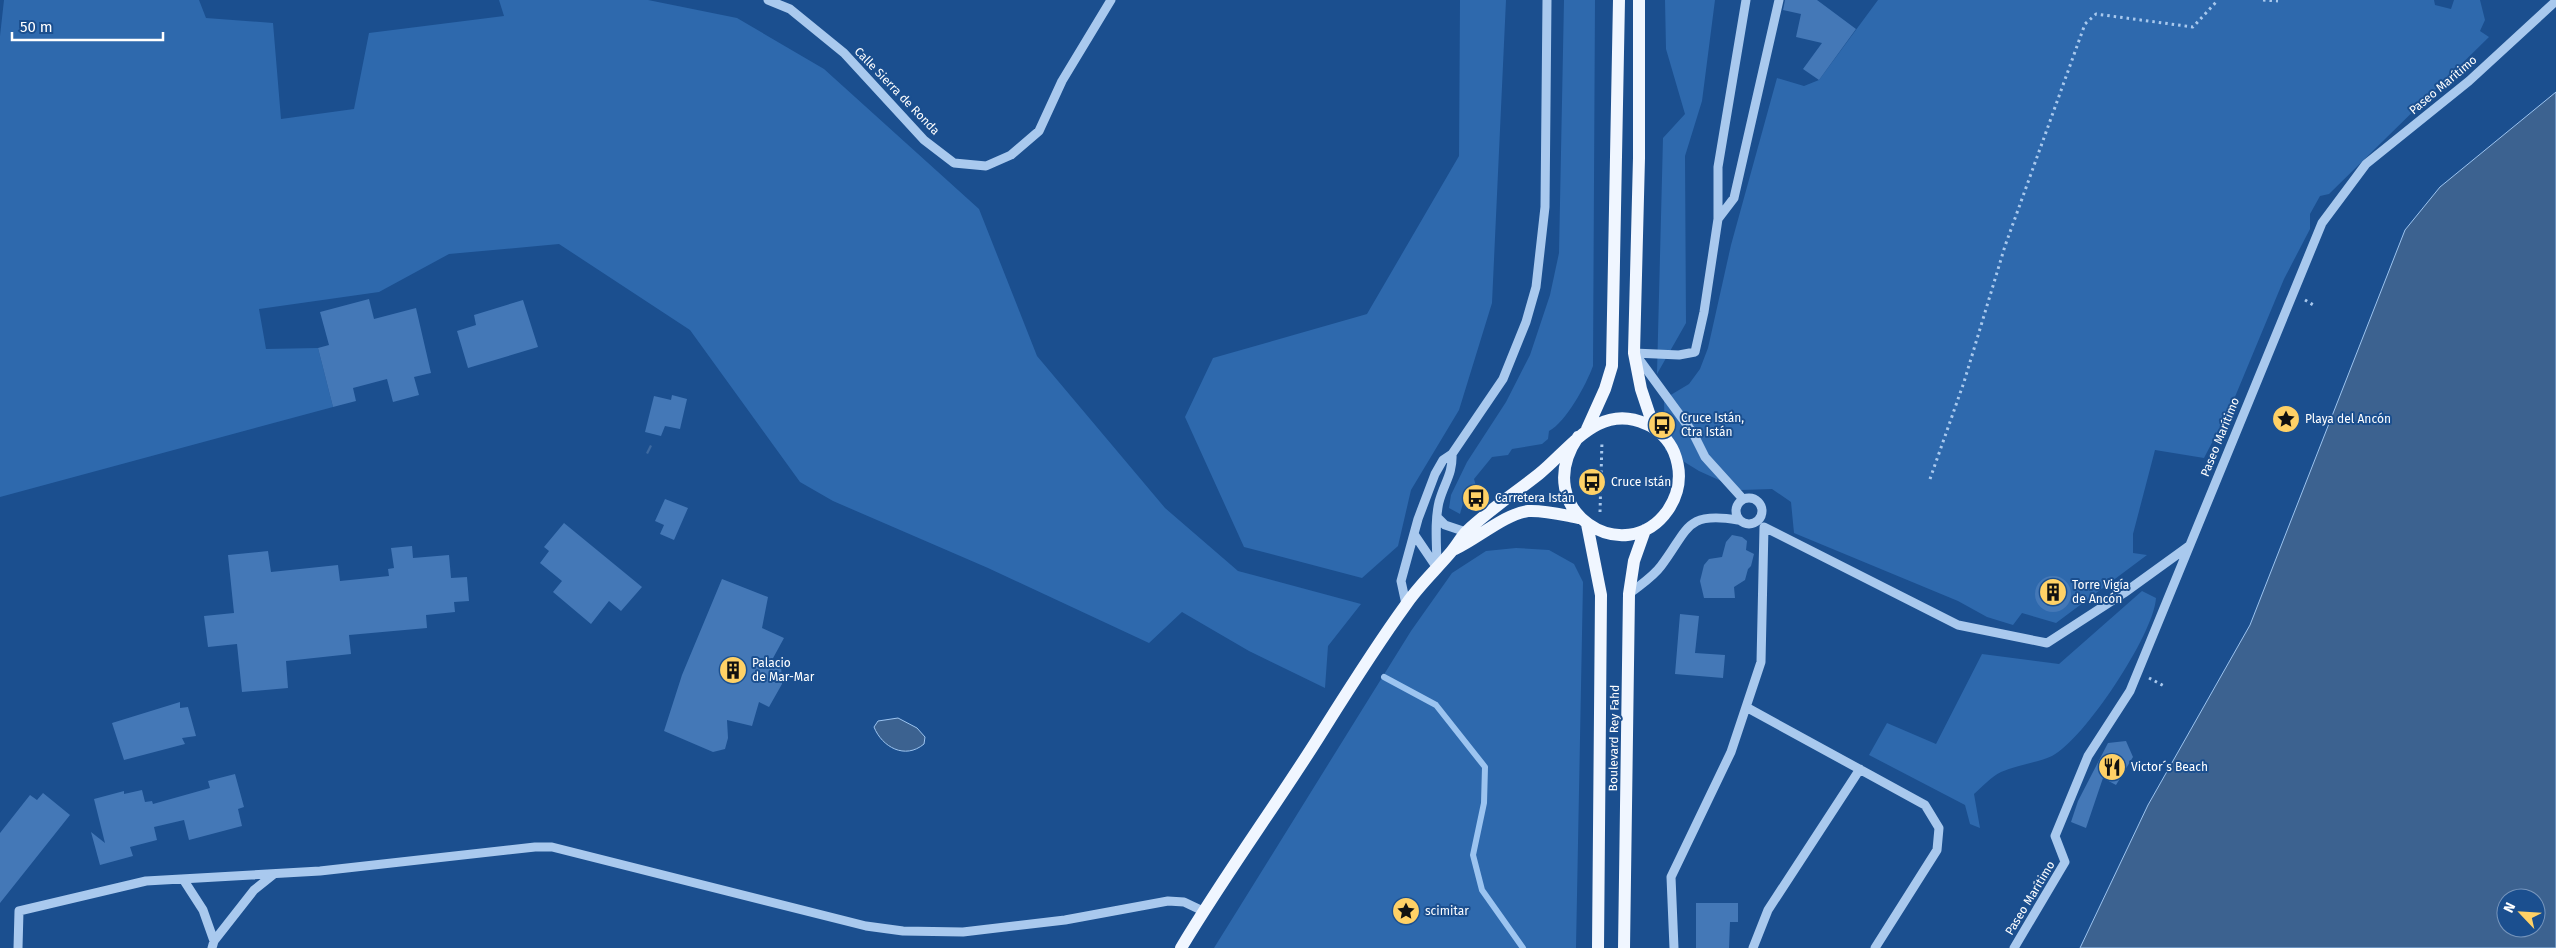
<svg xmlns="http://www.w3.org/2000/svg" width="2556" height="948" font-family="'Fira Sans',sans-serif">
	<rect width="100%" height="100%" fill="#1b4f8f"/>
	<path fill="#2e69ad" d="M 4,0 L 199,0 L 206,18 L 273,23 L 281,119 L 354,109 L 369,33 L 504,16 L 499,0 L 648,0 L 737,18 L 824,69 L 979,209 L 1037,356 L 1165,508 L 1238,571 L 1361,604 L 1328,646 L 1325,688 L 1249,651 L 1182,612 L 1149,643 L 988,568 L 833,501 L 800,482 L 690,330 L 559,244 L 449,254 L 379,292 L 259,309 L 266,349 L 318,348 L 333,407 L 0,497 L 0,36 Z
		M 1460,0 L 1506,0 L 1492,303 L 1459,410 L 1411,490 L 1398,546 L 1362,578 L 1244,547 L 1185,417 L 1213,358 L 1367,314 L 1459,156 Z
		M 1564,0 L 1595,0 L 1593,366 C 1586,385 1566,422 1549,431 L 1548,439 L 1542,444 L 1512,449 L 1508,455 L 1492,457 L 1474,479 L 1476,486 L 1465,496 L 1460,514 L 1449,508 L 1451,495 L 1467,462 L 1506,402 L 1530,355 L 1550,295 L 1559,253 Z
		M 1665,0 L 1715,0 L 1702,101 L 1685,156 L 1686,323 L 1657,374 L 1663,138 L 1685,114 L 1666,49 Z
		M 1878,0 L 2434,0 L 2435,5 L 2451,9 L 2454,0 L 2480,0 L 2485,20 L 2480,31 L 2489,37 L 2329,194 L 2320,196 L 2310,214 L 2310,229 L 2284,279 L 2232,404 L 2204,458 L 2155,450 L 2133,534 L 2133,553 L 2147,555 L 2056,623 L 2022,613 L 2013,625 L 1987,617 L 1958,601 L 1794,533 L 1791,502 L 1772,489 L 1741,490 L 1699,471 L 1665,450 L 1664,399 L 1689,384 L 1700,369 L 1708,348 L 1731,245 L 1777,78 L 1804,86 L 1819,80 Z
		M 1516,548 L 1549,550 L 1574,564 L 1583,582 L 1576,948 L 1214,948 L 1411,631 L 1452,573 L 1486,551 Z
		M 2142,591 L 2156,598 C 2154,634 2084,740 2052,756 C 2036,763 2017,765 2001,772 C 1991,777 1982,787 1974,794 L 1980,828 L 1970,824 L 1965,805 L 1869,755 L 1887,723 L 1936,744 L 1982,654 L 2059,664 Z"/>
	<path fill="#3c6290" stroke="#9cc4f0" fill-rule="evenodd" d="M 2556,92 L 2556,948 L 2080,948 L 2148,805 L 2250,625 L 2405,230 L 2440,187 ZM 2506,898 L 2536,898 L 2536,928 L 2506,928 Z
		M 898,718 L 917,728 L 925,737 L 924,744 C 905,760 882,747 874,727 L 878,721 Z"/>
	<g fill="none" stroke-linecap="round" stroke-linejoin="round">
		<path stroke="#9cc4f0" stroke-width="6" d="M 1384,677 L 1436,705 L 1485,767 L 1484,803 L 1473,855 L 1482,890 L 1523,948"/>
	</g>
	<path fill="#4478b7" d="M 1785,0 L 1817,0 L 1856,29 L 1819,80 L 1803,69 L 1822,43 L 1796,37 L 1801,14 L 1783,10 Z
		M 369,299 L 374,319 L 416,308 L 431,373 L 414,377 L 419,395 L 393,402 L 387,379 L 353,388 L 356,401 L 333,407 L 318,348 L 329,345 L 320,312 Z
		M 523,300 L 538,347 L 468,368 L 457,331 L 476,325 L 474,315 Z
		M 672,395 L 687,399 L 680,429 L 665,426 L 661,436 L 645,432 L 654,396 L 671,400 Z
		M 665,499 L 688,508 L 674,540 L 660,534 L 664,525 L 655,521 Z
		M 564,523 L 642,587 L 621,611 L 609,601 L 591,624 L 553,592 L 562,581 L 540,563 L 549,551 L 544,547 Z
		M 1732,535 L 1742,537 L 1747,541 L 1746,550 L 1754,554 L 1751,566 L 1748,569 L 1745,580 L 1734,587 L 1735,598 L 1704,598 L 1700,581 L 1704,565 L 1709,559 L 1722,557 L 1726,542 Z
		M 412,546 L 413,558 L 449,555 L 451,578 L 467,577 L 469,601 L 454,602 L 455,612 L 426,615 L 427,628 L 349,635 L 351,654 L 286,661 L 288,688 L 242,692 L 237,644 L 208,647 L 204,616 L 234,613 L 228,555 L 268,551 L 271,572 L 338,565 L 340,581 L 389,576 L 388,569 L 394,568 L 391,548 Z
		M2035 594a18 18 0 1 1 36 0a18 18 0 1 1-36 0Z
		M 722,579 L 768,597 L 762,628 L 784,638 L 772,660 L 781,664 L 782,684 L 769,707 L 759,702 L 752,726 L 727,720 L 728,738 L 725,749 L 713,752 L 664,731 L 682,675 Z
		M 1680,614 L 1699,616 L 1695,653 L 1725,655 L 1723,678 L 1675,674 Z
		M 180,702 L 180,708 L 188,707 L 196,736 L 182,738 L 185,744 L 124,760 L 112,723 Z
		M 2126,741 L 2133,757 L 2116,785 L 2103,778 L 2086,828 L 2071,822 L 2078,801 L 2108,743 Z
		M 235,774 L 244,807 L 238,809 L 242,826 L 189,840 L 184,820 L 154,827 L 157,840 L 130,847 L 133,856 L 100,865 L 91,832 L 105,843 L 94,799 L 124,791 L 124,794 L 142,790 L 145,802 L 152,801 L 153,804 L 210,788 L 208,781 Z
		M 43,793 L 70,815 L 0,903 L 0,833 L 30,795 L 37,800 Z
		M 1696,903 L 1738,903 L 1738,922 L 1730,922 L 1729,948 L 1696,948 Z"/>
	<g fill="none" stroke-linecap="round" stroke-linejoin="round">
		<path stroke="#3d69a0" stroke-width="9" stroke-dasharray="9 4.5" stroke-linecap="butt" d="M 648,449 L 650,450"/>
		<path stroke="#a9c9ee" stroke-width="3" stroke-dasharray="2.5 4" stroke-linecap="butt" d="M 2263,0 L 2278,1
			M 2305,300 L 2315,306
			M 1930,479 L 1964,382 L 2005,246 L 2085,24 L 2096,14 L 2193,27 L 2218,0
			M 1600,512 L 1602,441
			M 2149,678 L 2166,687"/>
		<path stroke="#a9c9ee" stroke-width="9" d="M 768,0 L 790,9 L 844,53 L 924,140 L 954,163 L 986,166 L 1011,155 L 1039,131 L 1062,81 L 1111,0
			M 1718,219 L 1734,198 L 1779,0
			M 1634,353 L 1679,355 L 1695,352 L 1704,312 L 1718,219 L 1718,167 L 1746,0
			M 1636,355 L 1693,433 L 1705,457 L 1743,499
			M1736 511a13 13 0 1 1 26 0a13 13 0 1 1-26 0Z
			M 1437,517 L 1445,525 L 1466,532
			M 1414,534 L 1437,568
			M 1437,568 C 1437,546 1434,523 1439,502 C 1444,483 1453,474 1452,454
			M 1629,594 C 1640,585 1653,577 1661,566 C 1689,529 1685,511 1738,520
			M 1406,604 L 1401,581 L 1418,519 L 1435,474 L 1443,460 L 1452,454 L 1503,379 L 1526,322 L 1536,287 L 1545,207 L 1547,0
			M 1746,707 L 1925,805 L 1939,828 L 1937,850 L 1875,948
			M 183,879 L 203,910 L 214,941
			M 18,948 L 19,911 L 146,881 L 320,871 L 535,847 L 552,847 L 866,926 L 903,931 L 963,932 L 1065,920 L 1168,901 L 1184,902 L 1203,911
			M 212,948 L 214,941 L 254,890 L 274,874
			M 1674,948 L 1671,877 L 1731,752 L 1761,662 L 1764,527 L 1958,625 L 2047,643 L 2124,593 L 2189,546
			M 1753,948 L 1768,910 L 1860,769
			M 2014,948 L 2065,862 L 2055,836 L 2088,756 L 2130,691 L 2322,223 L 2366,164 L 2469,81 L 2556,1"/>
		<path stroke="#f0f6ff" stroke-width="12" d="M 1639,0 L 1639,158 L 1634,353 L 1641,389 L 1654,428
			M 1587,429 L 1605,389 L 1612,366 L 1619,0
			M 1587,524 L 1601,595 L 1598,948
			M 1455,549 C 1477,539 1505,514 1528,511 C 1544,510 1563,515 1579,518
			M 1181,948 C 1223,878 1271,812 1315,743 C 1344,697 1373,650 1405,606 C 1418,586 1436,570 1451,552 C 1457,545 1461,537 1467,531 C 1489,510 1515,493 1539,474 C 1570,449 1599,402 1646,424 C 1658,429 1669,440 1674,452 C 1682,472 1680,492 1668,510 C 1626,571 1528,511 1578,437
			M 1624,948 L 1629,594 L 1634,561 L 1645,530"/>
	</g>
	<defs>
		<g id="sight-disc" transform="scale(1.4375)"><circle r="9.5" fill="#ffd166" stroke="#1b4f8f"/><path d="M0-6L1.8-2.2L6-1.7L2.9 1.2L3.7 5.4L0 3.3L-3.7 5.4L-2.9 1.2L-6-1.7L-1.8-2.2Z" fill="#111"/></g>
		<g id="bus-disc" transform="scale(1.4375)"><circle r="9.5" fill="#ffd166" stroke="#1b4f8f"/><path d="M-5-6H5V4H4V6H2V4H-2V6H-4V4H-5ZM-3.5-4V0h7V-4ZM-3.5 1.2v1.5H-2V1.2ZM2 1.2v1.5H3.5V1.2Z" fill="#111"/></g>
		<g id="building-disc" transform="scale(1.4375)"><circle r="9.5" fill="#ffd166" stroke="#1b4f8f"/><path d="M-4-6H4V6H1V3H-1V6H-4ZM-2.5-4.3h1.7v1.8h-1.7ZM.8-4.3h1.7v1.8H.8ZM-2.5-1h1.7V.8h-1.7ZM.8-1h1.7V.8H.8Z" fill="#111"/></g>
		<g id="restaurant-disc" transform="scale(1.4375)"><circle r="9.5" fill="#ffd166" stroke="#1b4f8f"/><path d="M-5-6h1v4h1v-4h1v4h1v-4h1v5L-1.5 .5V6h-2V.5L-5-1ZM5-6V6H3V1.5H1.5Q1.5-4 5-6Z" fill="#111"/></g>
	</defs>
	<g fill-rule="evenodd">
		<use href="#sight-disc" x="2286" y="419"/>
		<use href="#bus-disc" x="1662" y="425"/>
		<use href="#bus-disc" x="1592" y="482"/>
		<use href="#bus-disc" x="1476" y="498"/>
		<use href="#building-disc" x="2053" y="592"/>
		<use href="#building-disc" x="733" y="670"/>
		<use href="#restaurant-disc" x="2112" y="767"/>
		<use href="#sight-disc" x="1406" y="911"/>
	</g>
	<g text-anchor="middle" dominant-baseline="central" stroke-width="4" stroke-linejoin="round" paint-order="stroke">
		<g font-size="12" fill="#fff" stroke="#1b4f8f">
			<text transform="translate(2443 85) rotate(-40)">Paseo Marítimo</text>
			<text transform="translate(897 91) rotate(46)">Calle Sierra de Ronda</text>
			<text transform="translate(2220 437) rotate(-68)">Paseo Marítimo</text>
			<text transform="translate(1614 738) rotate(-89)">Boulevard Rey Fahd</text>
			<text transform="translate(2030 898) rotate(-59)">Paseo Marítimo</text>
		</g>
		<g font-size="12" fill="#fff" stroke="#1b4f8f" text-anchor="start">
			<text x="1681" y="418">Cruce Istán,<tspan x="1681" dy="14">Ctra Istán</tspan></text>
			<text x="2305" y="419">Playa del Ancón</text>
			<text x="1611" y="482">Cruce Istán</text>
			<text x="1495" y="498">Carretera Istán</text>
			<text x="2072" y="585">Torre Vigía<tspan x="2072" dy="14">de Ancón</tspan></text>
			<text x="752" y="663">Palacio<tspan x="752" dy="14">de Mar-Mar</tspan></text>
			<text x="2131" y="767">Victor´s Beach</text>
			<text x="1425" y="911">scimitar</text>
		</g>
	</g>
	<g transform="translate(2521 913) rotate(295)"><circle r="24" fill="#1b4f8f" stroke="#7695bc"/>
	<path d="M0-4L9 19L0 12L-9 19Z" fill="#ffd166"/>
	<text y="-8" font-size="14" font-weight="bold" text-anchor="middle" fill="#ffffff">N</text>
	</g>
	<path d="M12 32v8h151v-8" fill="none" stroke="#ffffff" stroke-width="2.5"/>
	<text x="20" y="32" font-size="15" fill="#ffffff" stroke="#1b4f8f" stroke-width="4" paint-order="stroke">50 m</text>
</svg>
